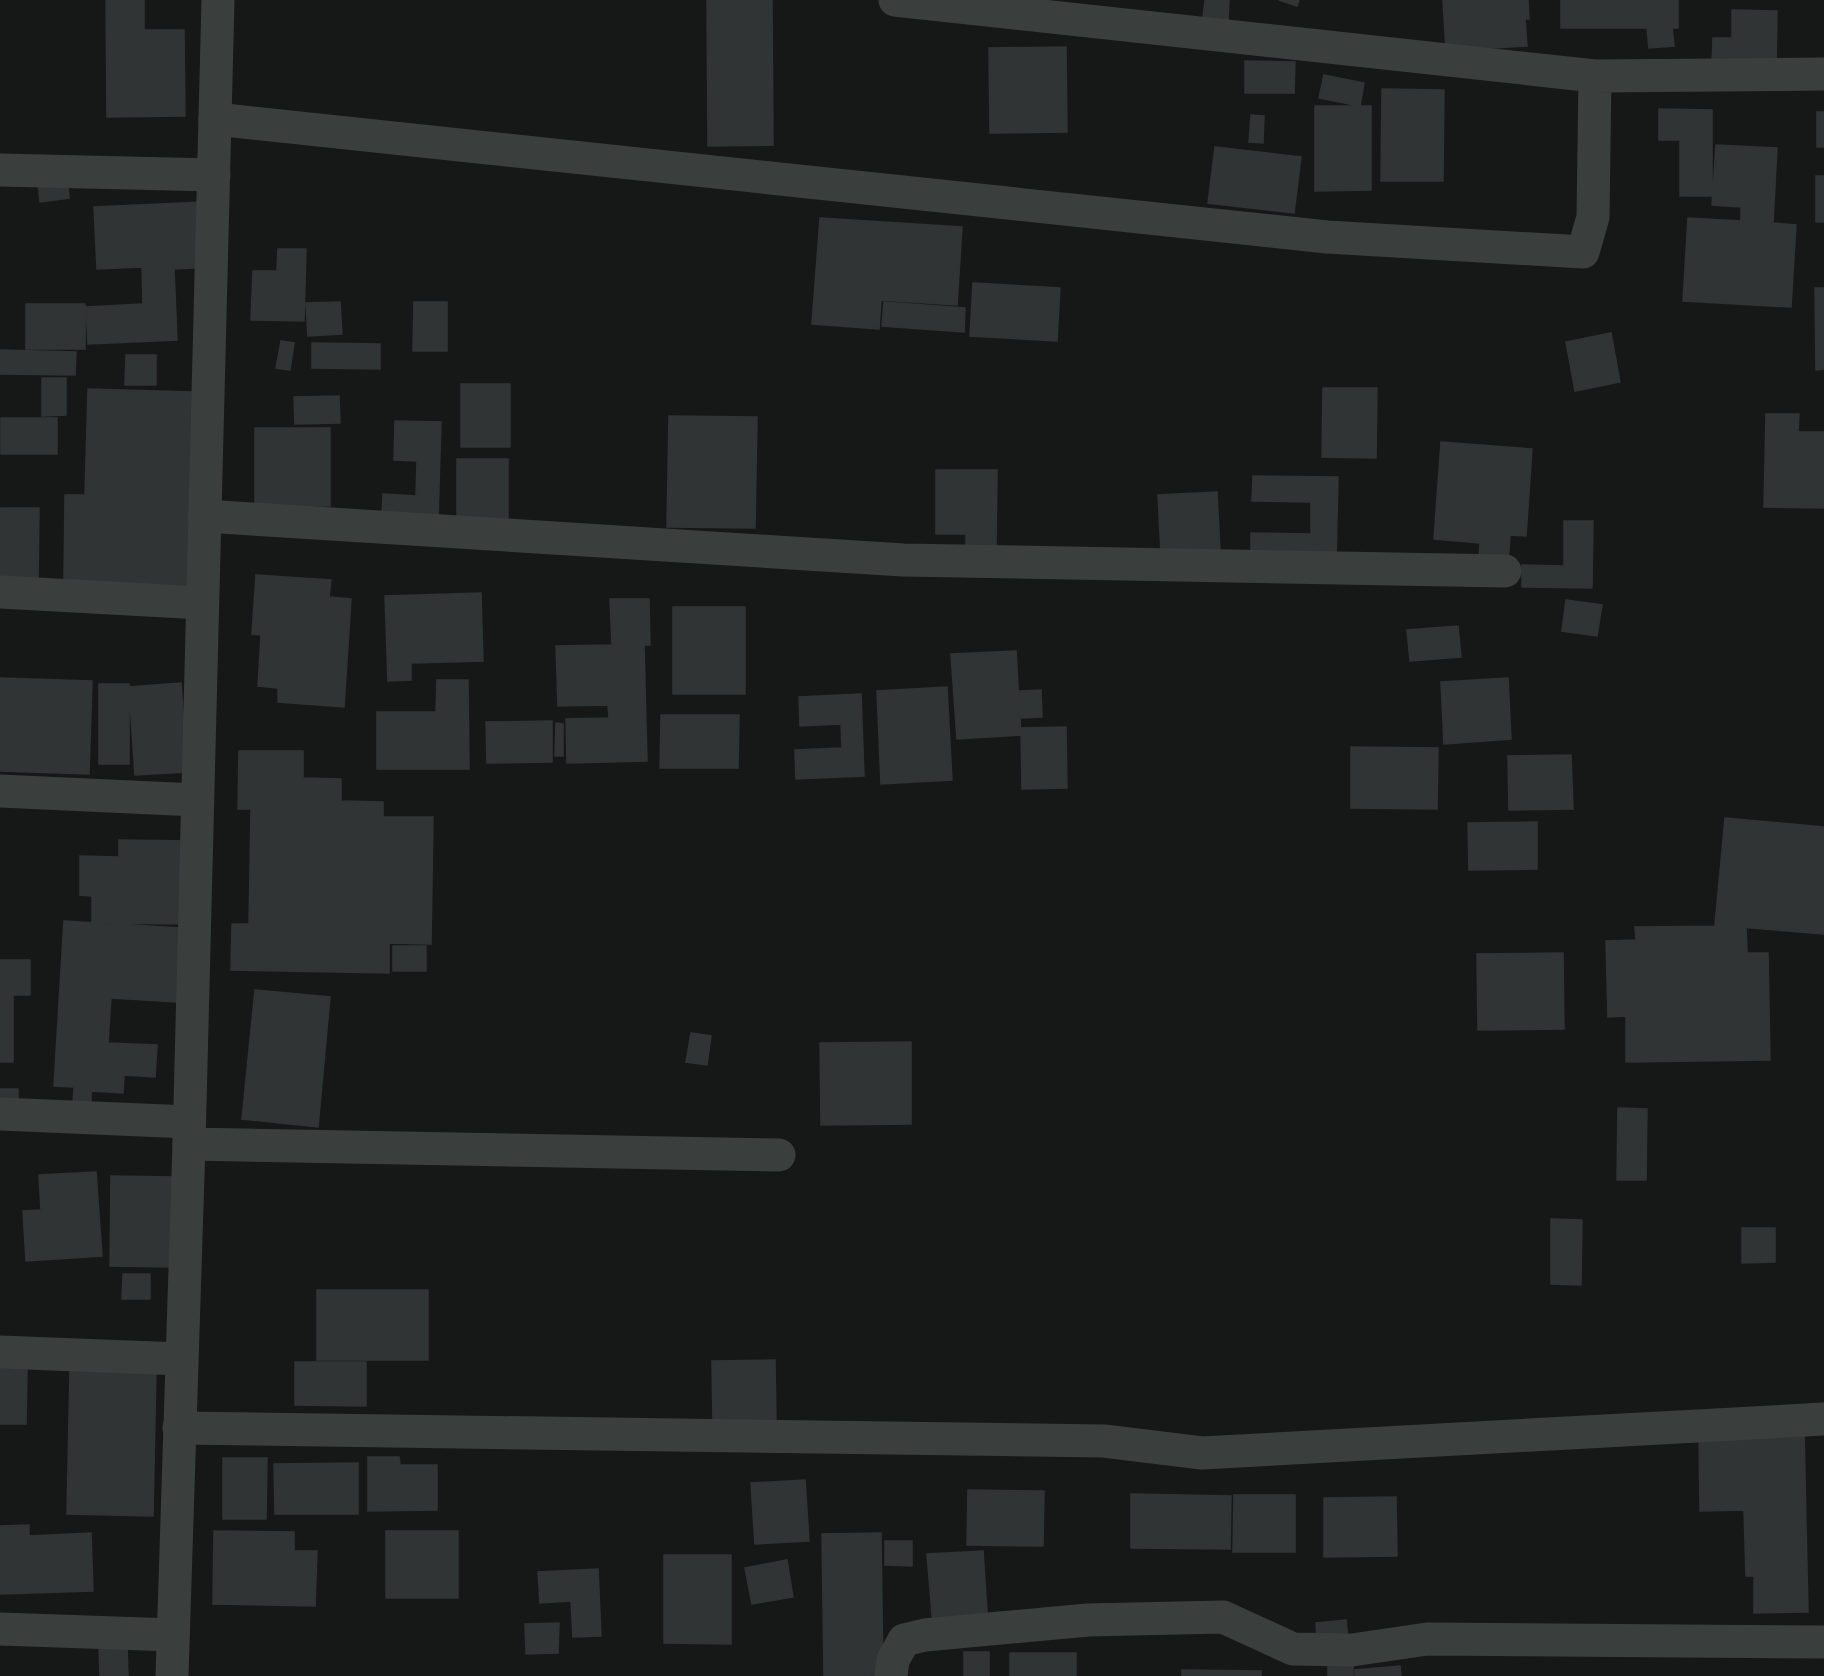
<svg xmlns="http://www.w3.org/2000/svg" width="1824" height="1676" font-family="'Nunito Sans',sans-serif">
	<rect width="100%" height="100%" fill="#161818"/>
	<path fill="#313434" stroke="#303434" stroke-width="1.5" d="M 106,0 L 144,0 L 144,30 L 184,30 L 185,116 L 107,117 Z
		M 707,0 L 772,0 L 773,145 L 708,146 Z
		M 1205,0 L 1229,0 L 1228,20 L 1203,18 Z
		M 1279,0 L 1299,0 L 1297,6 Z
		M 1443,0 L 1528,0 L 1529,19 L 1525,19 L 1527,46 L 1446,51 Z
		M 1561,0 L 1678,0 L 1678,28 L 1561,28 Z
		M 1732,10 L 1777,11 L 1776,66 L 1712,65 L 1713,38 L 1732,38 Z
		M 1672,26 L 1674,46 L 1649,48 L 1647,28 Z
		M 1066,47 L 1067,132 L 990,133 L 989,48 Z
		M 1245,61 L 1295,62 L 1294,93 L 1245,93 Z
		M 1324,75 L 1364,83 L 1360,106 L 1319,98 Z
		M 1382,89 L 1444,90 L 1443,181 L 1381,181 Z
		M 1315,106 L 1371,106 L 1371,190 L 1315,191 Z
		M 1659,109 L 1712,110 L 1712,196 L 1680,196 L 1680,140 L 1659,140 Z
		M 1817,112 L 1824,112 L 1824,147 L 1817,147 Z
		M 1251,115 L 1264,116 L 1263,143 L 1249,142 Z
		M 1716,145 L 1777,148 L 1773,223 L 1796,225 L 1791,307 L 1683,301 L 1688,218 L 1741,221 L 1741,207 L 1712,205 Z
		M 1215,147 L 1301,157 L 1294,213 L 1208,203 Z
		M 67,175 L 69,198 L 40,202 L 38,179 Z
		M 1816,176 L 1824,176 L 1824,222 L 1816,222 Z
		M 205,202 L 208,267 L 174,269 L 177,340 L 88,344 L 86,307 L 143,304 L 142,267 L 97,269 L 94,207 Z
		M 820,218 L 962,227 L 957,305 L 881,300 L 879,329 L 812,324 Z
		M 278,249 L 306,249 L 304,321 L 251,320 L 253,271 L 277,271 Z
		M 973,283 L 1060,288 L 1057,341 L 970,336 Z
		M 1815,288 L 1824,288 L 1824,369 L 1816,370 Z
		M 340,302 L 342,334 L 308,336 L 306,303 Z
		M 414,302 L 447,302 L 447,351 L 413,351 Z
		M 884,302 L 965,308 L 964,332 L 882,326 Z
		M 26,304 L 85,304 L 85,349 L 26,349 Z
		M 1611,333 L 1620,382 L 1575,391 L 1566,342 Z
		M 281,341 L 294,343 L 290,370 L 276,368 Z
		M 312,343 L 380,344 L 380,369 L 312,368 Z
		M 0,350 L 76,352 L 75,375 L 0,374 Z
		M 126,355 L 156,355 L 156,385 L 125,385 Z
		M 42,378 L 66,378 L 66,415 L 42,416 Z
		M 461,384 L 510,384 L 510,447 L 461,447 Z
		M 1323,388 L 1377,388 L 1376,458 L 1322,457 Z
		M 88,389 L 192,392 L 188,586 L 64,584 L 65,495 L 85,495 Z
		M 339,396 L 340,423 L 295,424 L 294,397 Z
		M 1766,414 L 1799,414 L 1798,432 L 1824,432 L 1824,508 L 1764,507 Z
		M 669,416 L 757,417 L 755,528 L 667,527 Z
		M 1,418 L 57,418 L 57,454 L 1,454 Z
		M 395,421 L 441,422 L 438,520 L 382,518 L 383,494 L 416,496 L 417,461 L 394,460 Z
		M 255,428 L 330,428 L 330,506 L 255,506 Z
		M 1441,442 L 1532,449 L 1526,536 L 1510,535 L 1508,564 L 1479,561 L 1480,543 L 1434,539 Z
		M 457,459 L 508,459 L 508,520 L 457,521 Z
		M 936,470 L 997,470 L 996,548 L 966,547 L 966,534 L 936,534 Z
		M 1253,476 L 1338,477 L 1336,561 L 1251,560 L 1251,533 L 1311,534 L 1311,502 L 1252,501 Z
		M 1217,492 L 1220,551 L 1161,554 L 1158,495 Z
		M 0,508 L 39,508 L 38,586 L 0,585 Z
		M 1564,521 L 1593,521 L 1592,588 L 1522,587 L 1522,565 L 1564,566 Z
		M 256,575 L 331,580 L 329,597 L 351,599 L 344,707 L 278,702 L 278,688 L 258,686 L 261,635 L 252,634 Z
		M 481,593 L 483,661 L 411,663 L 411,680 L 388,681 L 385,596 Z
		M 610,599 L 649,599 L 650,645 L 644,645 L 647,761 L 567,763 L 566,719 L 609,718 L 608,705 L 558,706 L 556,646 L 612,645 Z
		M 1566,600 L 1602,605 L 1597,636 L 1562,631 Z
		M 673,607 L 745,607 L 745,694 L 673,694 Z
		M 1458,626 L 1461,657 L 1410,661 L 1407,630 Z
		M 1016,651 L 1021,735 L 957,739 L 951,654 Z
		M 0,678 L 92,681 L 89,774 L 0,771 Z
		M 1508,678 L 1511,739 L 1444,744 L 1441,682 Z
		M 437,680 L 468,680 L 469,769 L 377,769 L 377,712 L 436,712 Z
		M 181,683 L 187,772 L 135,775 L 129,687 Z
		M 99,684 L 129,684 L 129,764 L 99,764 Z
		M 947,687 L 952,780 L 881,784 L 877,691 Z
		M 1041,690 L 1042,717 L 1021,718 L 1020,691 Z
		M 861,694 L 864,776 L 796,779 L 795,750 L 842,748 L 841,724 L 800,726 L 799,697 Z
		M 661,715 L 739,715 L 738,768 L 660,768 Z
		M 552,721 L 552,762 L 487,763 L 486,722 Z
		M 556,723 L 563,724 L 563,756 L 555,756 Z
		M 1066,727 L 1067,788 L 1022,789 L 1021,728 Z
		M 1351,747 L 1438,748 L 1437,809 L 1351,808 Z
		M 239,751 L 303,751 L 303,778 L 341,779 L 341,801 L 383,802 L 383,817 L 433,817 L 431,944 L 389,943 L 389,973 L 231,970 L 232,924 L 249,924 L 251,809 L 238,809 Z
		M 1571,755 L 1573,809 L 1509,810 L 1508,756 Z
		M 1725,818 L 1824,827 L 1824,934 L 1715,925 Z
		M 1537,822 L 1537,869 L 1469,870 L 1468,823 Z
		M 119,840 L 192,841 L 191,924 L 92,923 L 92,896 L 80,895 L 80,856 L 119,857 Z
		M 64,921 L 181,928 L 177,1002 L 111,998 L 108,1043 L 157,1045 L 155,1077 L 124,1075 L 123,1093 L 91,1091 L 91,1107 L 73,1105 L 74,1087 L 54,1086 Z
		M 1746,926 L 1747,953 L 1768,953 L 1770,1060 L 1626,1062 L 1626,1016 L 1608,1017 L 1606,941 L 1636,940 L 1635,927 Z
		M 393,946 L 426,946 L 426,971 L 393,971 Z
		M 1563,953 L 1564,1029 L 1478,1030 L 1477,954 Z
		M 0,960 L 30,960 L 30,995 L 13,995 L 13,1062 L 0,1062 Z
		M 255,990 L 330,997 L 318,1127 L 242,1119 Z
		M 691,1033 L 711,1036 L 707,1065 L 686,1062 Z
		M 911,1042 L 911,1124 L 821,1125 L 820,1043 Z
		M 0,1089 L 18,1089 L 18,1101 L 0,1101 Z
		M 1618,1108 L 1647,1109 L 1646,1180 L 1617,1180 Z
		M 96,1172 L 102,1256 L 26,1261 L 23,1211 L 41,1210 L 39,1175 Z
		M 111,1176 L 174,1177 L 173,1267 L 110,1266 Z
		M 1551,1219 L 1582,1220 L 1581,1285 L 1551,1284 Z
		M 1742,1228 L 1775,1228 L 1775,1262 L 1742,1263 Z
		M 123,1274 L 150,1274 L 150,1299 L 122,1299 Z
		M 317,1290 L 428,1290 L 428,1360 L 317,1360 Z
		M 775,1360 L 776,1422 L 713,1423 L 712,1361 Z
		M 295,1362 L 366,1362 L 366,1406 L 295,1405 Z
		M 0,1369 L 27,1370 L 26,1424 L 0,1424 Z
		M 70,1369 L 156,1370 L 153,1516 L 67,1514 Z
		M 1804,1430 L 1808,1612 L 1754,1613 L 1754,1576 L 1746,1576 L 1744,1510 L 1700,1511 L 1699,1432 Z
		M 368,1457 L 399,1457 L 400,1465 L 437,1465 L 437,1510 L 368,1511 Z
		M 223,1458 L 267,1458 L 266,1519 L 223,1519 Z
		M 358,1463 L 358,1514 L 275,1514 L 274,1464 Z
		M 805,1480 L 809,1541 L 755,1544 L 751,1483 Z
		M 968,1490 L 1044,1491 L 1043,1546 L 967,1545 Z
		M 1131,1494 L 1231,1496 L 1230,1549 L 1131,1548 Z
		M 1234,1495 L 1295,1495 L 1295,1552 L 1233,1552 Z
		M 1396,1497 L 1397,1556 L 1324,1557 L 1324,1498 Z
		M 29,1525 L 29,1536 L 91,1533 L 93,1591 L 0,1594 L 0,1526 Z
		M 214,1531 L 294,1532 L 294,1551 L 317,1551 L 315,1606 L 213,1604 Z
		M 386,1531 L 458,1531 L 458,1598 L 386,1598 Z
		M 881,1533 L 883,1675 L 824,1676 L 822,1534 Z
		M 885,1541 L 912,1541 L 912,1566 L 885,1565 Z
		M 983,1551 L 988,1626 L 933,1626 L 927,1554 Z
		M 664,1555 L 731,1555 L 731,1644 L 664,1643 Z
		M 787,1560 L 793,1597 L 752,1604 L 745,1568 Z
		M 598,1569 L 601,1636 L 573,1637 L 571,1601 L 540,1603 L 538,1572 Z
		M 1346,1620 L 1348,1641 L 1317,1643 L 1316,1623 Z
		M 559,1623 L 558,1653 L 526,1654 L 525,1624 Z
		M 99,1646 L 127,1646 L 128,1676 L 100,1676 Z
		M 964,1652 L 989,1652 L 989,1676 L 964,1676 Z
		M 1010,1653 L 1076,1653 L 1076,1676 L 1010,1676 Z
		M 1353,1665 L 1353,1676 L 1328,1676 L 1328,1666 Z
		M 1400,1666 L 1401,1676 L 1355,1676 L 1355,1670 Z
		M 1182,1670 L 1261,1671 L 1261,1676 L 1182,1676 Z"/>
	<g fill="none" stroke-linecap="round" stroke-linejoin="round">
		<path stroke="#3a3f3e" stroke-width="33" d="M 895,0 L 1595,76 L 1824,74
			M 215,119 L 1327,237 L 1583,252 L 1593,217 L 1595,76
			M 0,170 L 214,175
			M 204,516 L 903,560 L 1505,571
			M 0,592 L 202,603
			M 0,791 L 196,800
			M 0,1114 L 189,1122
			M 189,1144 L 779,1155
			M 0,1352 L 181,1359
			M 179,1428 L 1104,1441 L 1202,1453 L 1824,1419
			M 0,1629 L 173,1635
			M 891,1676 L 893,1660 L 904,1640 L 925,1635 L 1088,1620 L 1223,1617 L 1293,1649 L 1352,1650 L 1427,1639 L 1824,1642"/>
		<path stroke="#3a3f3e" stroke-width="33" d="M 172,1676 L 189,1144 L 218,0"/>
	</g>
</svg>
